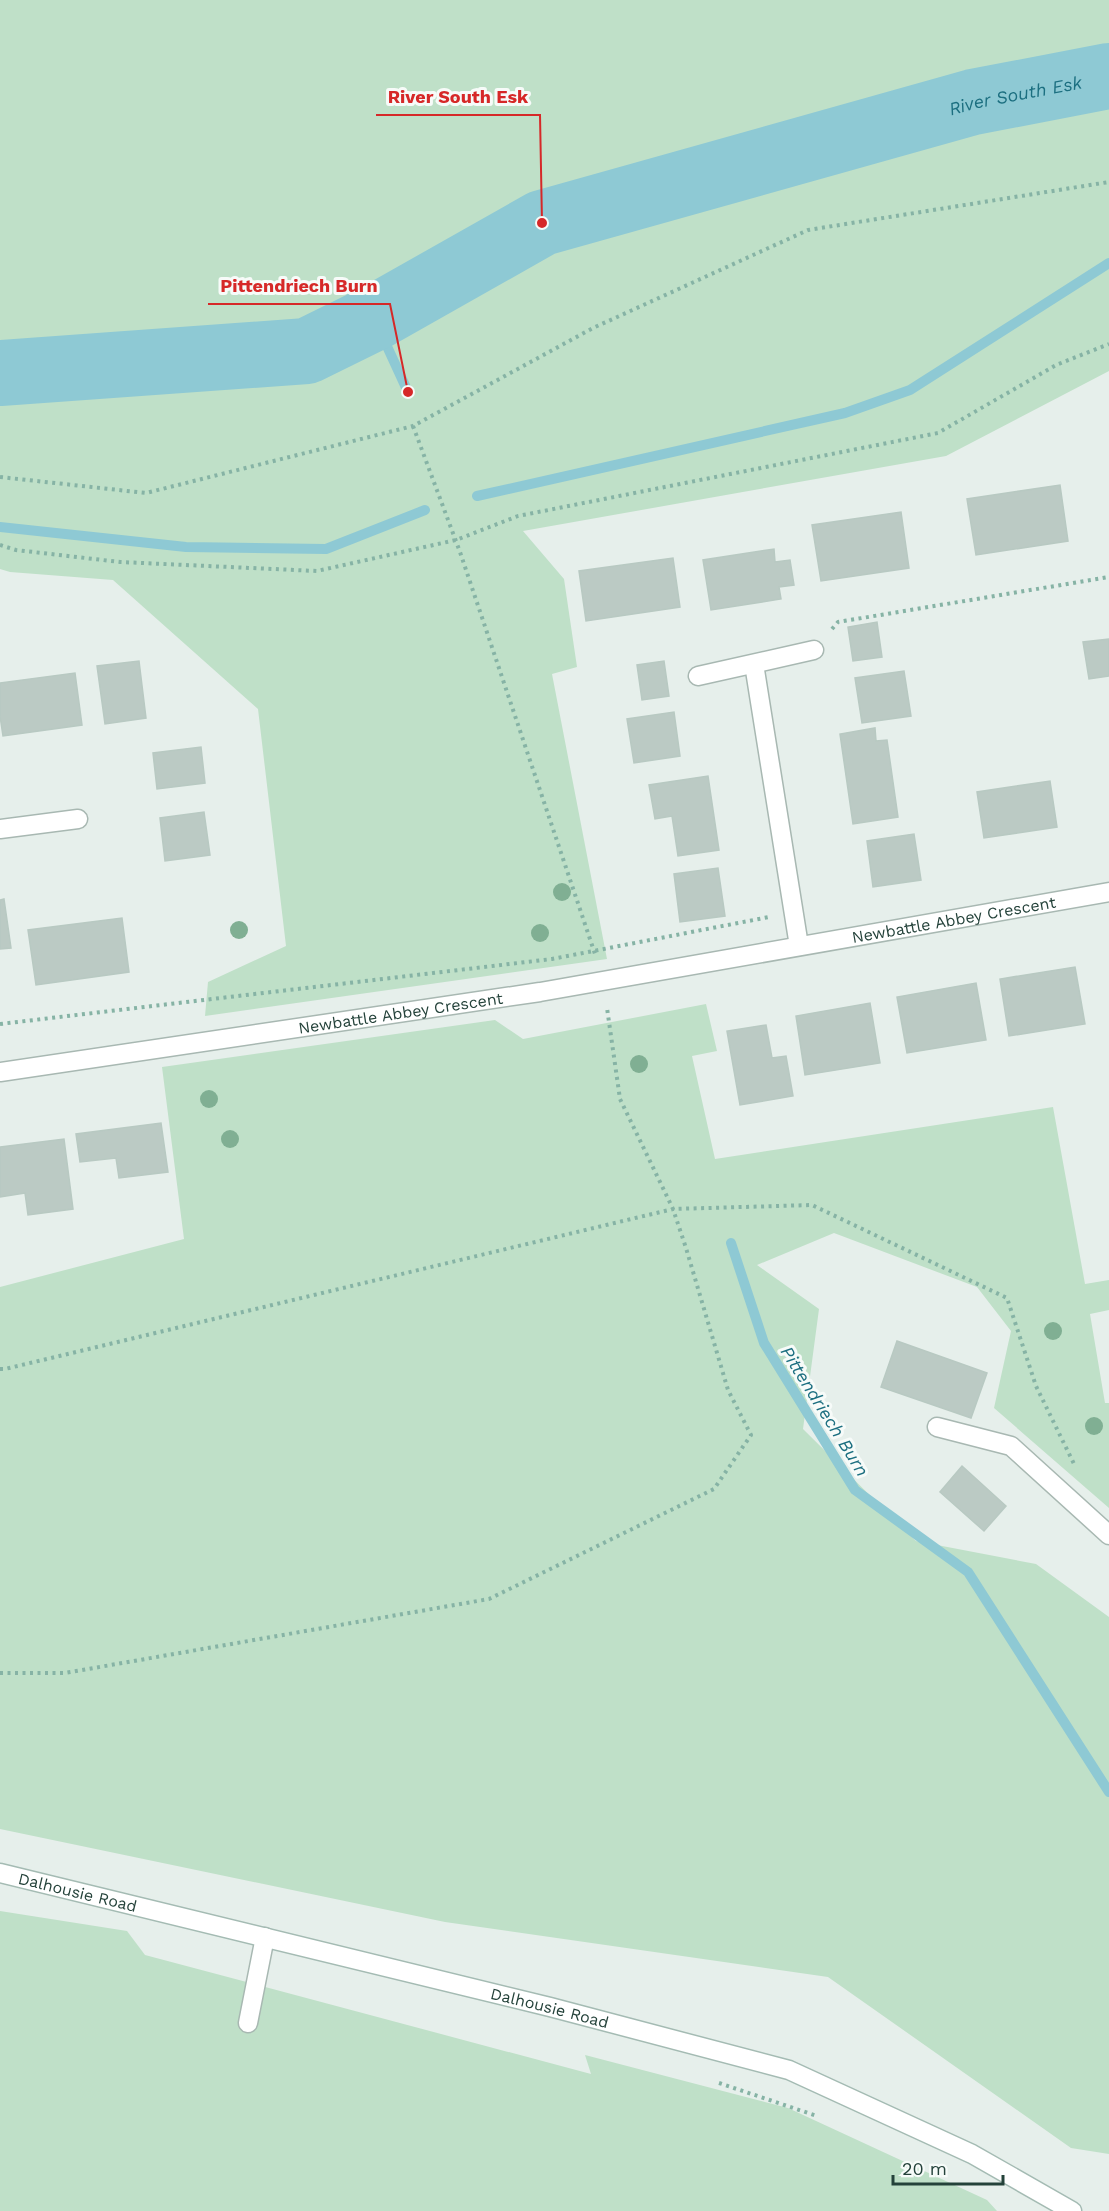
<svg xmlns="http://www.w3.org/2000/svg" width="1109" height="2211" font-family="'Work Sans',sans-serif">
	<rect width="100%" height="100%" fill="#e6efeb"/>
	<path fill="#bfe0c8" d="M 0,0 L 1109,0 L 1109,371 L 946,456 L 523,531 L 564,579 L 577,667 L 552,674 L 607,959 L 205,1016 L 208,982 L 286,946 L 258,709 L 113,580 L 10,572 L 0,569 Z
		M 706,1004 L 717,1051 L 692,1056 L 715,1159 L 1053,1107 L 1085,1284 L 1109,1280 L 1109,1310 L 1090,1314 L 1105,1403 L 1109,1403 L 1109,1508 L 994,1408 L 1011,1331 L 977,1287 L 834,1233 L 757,1265 L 819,1309 L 803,1429 L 916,1541 L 1036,1564 L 1109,1617 L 1109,2154 L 1071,2148 L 828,1977 L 445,1922 L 0,1829 L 0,1287 L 184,1239 L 162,1067 L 495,1020 L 523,1039 Z
		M 0,1911 L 127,1931 L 145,1955 L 591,2074 L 585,2055 L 788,2108 L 987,2200 L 997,2211 L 0,2211 Z"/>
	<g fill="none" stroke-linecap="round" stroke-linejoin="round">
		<path stroke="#8ec9d4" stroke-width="10" d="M 374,318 L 408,392
			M 477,496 L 845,413 L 910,390 L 1109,263
			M 0,527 L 186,547 L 326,549 L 425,510
			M 731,1243 L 764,1343 L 855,1490 L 968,1572 L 1109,1792"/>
		<path stroke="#8ec9d4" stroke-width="66" id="s1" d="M 0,373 L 307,351 L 374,318 L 542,223 L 973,102 L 1109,76"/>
	</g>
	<path fill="#bbcac4" stroke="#b8c9c2" stroke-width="1.5" d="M 1060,485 L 1068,541 L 976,555 L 967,499 Z
		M 901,512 L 909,568 L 821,581 L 812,525 Z
		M 774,549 L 775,562 L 790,560 L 794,585 L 779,587 L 781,599 L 711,610 L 703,560 Z
		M 673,558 L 680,607 L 586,621 L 579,571 Z
		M 877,622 L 882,657 L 853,661 L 848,627 Z
		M 1109,639 L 1109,676 L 1089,679 L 1083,642 Z
		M 139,661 L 146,718 L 105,724 L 97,666 Z
		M 664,661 L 669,696 L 642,700 L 637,665 Z
		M 904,671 L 911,716 L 862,723 L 855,678 Z
		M 75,673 L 82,725 L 3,736 L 0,716 L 0,683 Z
		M 674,712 L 680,756 L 634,763 L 627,719 Z
		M 875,728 L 876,741 L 887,740 L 898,817 L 853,824 L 840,734 Z
		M 201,747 L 205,783 L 157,789 L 153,753 Z
		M 708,776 L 719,850 L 678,856 L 672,816 L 655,819 L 649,785 Z
		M 1050,781 L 1057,827 L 984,838 L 977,792 Z
		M 204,812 L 210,855 L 165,861 L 160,818 Z
		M 914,834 L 921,880 L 873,887 L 867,841 Z
		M 718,868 L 725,916 L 680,922 L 674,874 Z
		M 4,899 L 11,948 L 0,949 L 0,900 Z
		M 122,918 L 129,972 L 36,985 L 28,930 Z
		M 1075,967 L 1085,1024 L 1009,1036 L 1000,979 Z
		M 976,983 L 986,1040 L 907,1053 L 897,997 Z
		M 870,1003 L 880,1063 L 805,1075 L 796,1016 Z
		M 766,1025 L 772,1058 L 786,1056 L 793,1096 L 740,1105 L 727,1031 Z
		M 161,1123 L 168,1172 L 119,1178 L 116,1158 L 80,1162 L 76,1134 Z
		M 64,1139 L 73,1209 L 28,1215 L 25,1193 L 0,1197 L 0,1147 Z
		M 897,1341 L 987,1373 L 971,1418 L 881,1387 Z
		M 962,1466 L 1006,1506 L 984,1531 L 940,1492 Z"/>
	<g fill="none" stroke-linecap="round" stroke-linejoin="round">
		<g stroke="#a8b8b2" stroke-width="21">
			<path id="service" d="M 937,1427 L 1011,1446 L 1109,1535
				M 248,2023 L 265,1937"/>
		</g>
		<g stroke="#a8b8b2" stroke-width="21">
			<g id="minor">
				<path d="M 754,664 L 799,946"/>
				<path d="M 698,676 L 814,650"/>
				<path d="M 0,829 L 78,819"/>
				<path id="s2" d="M 0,1072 L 540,992 L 1109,892"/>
			</g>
		</g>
		<g stroke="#a4bbb3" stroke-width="21">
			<g id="secondary">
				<path id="s3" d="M 0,1873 L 550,2007 L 789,2070 L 972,2154 L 1072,2211"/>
			</g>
		</g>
		<path stroke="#86b3a5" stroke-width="4" stroke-dasharray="3 4.5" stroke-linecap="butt" d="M 413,426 L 460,552 L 595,954
			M 0,477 L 146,493 L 413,426 L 593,328 L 808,230 L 1109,182
			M 0,545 L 16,550 L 120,562 L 317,571 L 456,540 L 518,516 L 938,433 L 1056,365 L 1109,344
			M 832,629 L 838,622 L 1109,577
			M 0,1024 L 552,959 L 769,917
			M 0,1369 L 5,1369 L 673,1209 L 812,1205 L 1007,1298 L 1036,1386 L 1074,1464
			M 0,1673 L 65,1673 L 489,1599 L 714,1489 L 751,1435 L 728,1390 L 686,1248 L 673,1209 L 620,1099 L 607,1008
			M 719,2083 L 817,2116"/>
		<use href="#service" stroke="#fff" stroke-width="18"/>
		<use href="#minor" stroke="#fff" stroke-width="18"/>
		<use href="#secondary" stroke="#fff" stroke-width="18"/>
	</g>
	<g fill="#80af93">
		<circle cx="562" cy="892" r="9"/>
		<circle cx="239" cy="930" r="9"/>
		<circle cx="540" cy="933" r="9"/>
		<circle cx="639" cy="1064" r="9"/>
		<circle cx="209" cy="1099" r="9"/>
		<circle cx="230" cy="1139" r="9"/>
		<circle cx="1053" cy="1331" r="9"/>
		<circle cx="1094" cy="1426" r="9"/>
	</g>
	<g text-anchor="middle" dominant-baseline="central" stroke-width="6" stroke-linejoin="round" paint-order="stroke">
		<g font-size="16" fill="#24423a" stroke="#f7fbf9">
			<text stroke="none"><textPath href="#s2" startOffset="966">Newbattle Abbey Crescent</textPath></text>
			<text stroke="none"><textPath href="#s2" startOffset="405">Newbattle Abbey Crescent</textPath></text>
			<text stroke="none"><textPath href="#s3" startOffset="80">Dalhousie Road</textPath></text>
			<text stroke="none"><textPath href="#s3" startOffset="566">Dalhousie Road</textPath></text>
		</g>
		<g font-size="18" font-style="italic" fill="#1c6f80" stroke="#f7fbf9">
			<text stroke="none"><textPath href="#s1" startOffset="1066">River South Esk</textPath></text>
			<text transform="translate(825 1411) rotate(58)">Pittendriech Burn</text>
		</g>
	</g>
	<path fill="none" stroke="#d62828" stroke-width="2" d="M542 223L540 115H376M408 392L390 304H208"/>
	<g fill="#d62828" stroke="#f7fbf9" stroke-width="2">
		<circle cx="542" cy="223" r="6"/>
		<circle cx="408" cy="392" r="6"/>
	</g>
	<g font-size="18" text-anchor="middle" font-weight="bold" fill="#d62828" stroke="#f7fbf9" stroke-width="6" stroke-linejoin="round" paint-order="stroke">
		<text x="458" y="103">River South Esk</text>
		<text x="299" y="292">Pittendriech Burn</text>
	</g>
	<path d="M893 2175v9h110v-9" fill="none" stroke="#24423a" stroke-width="3"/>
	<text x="902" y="2175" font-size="18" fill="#24423a" stroke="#f7fbf9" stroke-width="4.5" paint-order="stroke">20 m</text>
</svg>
